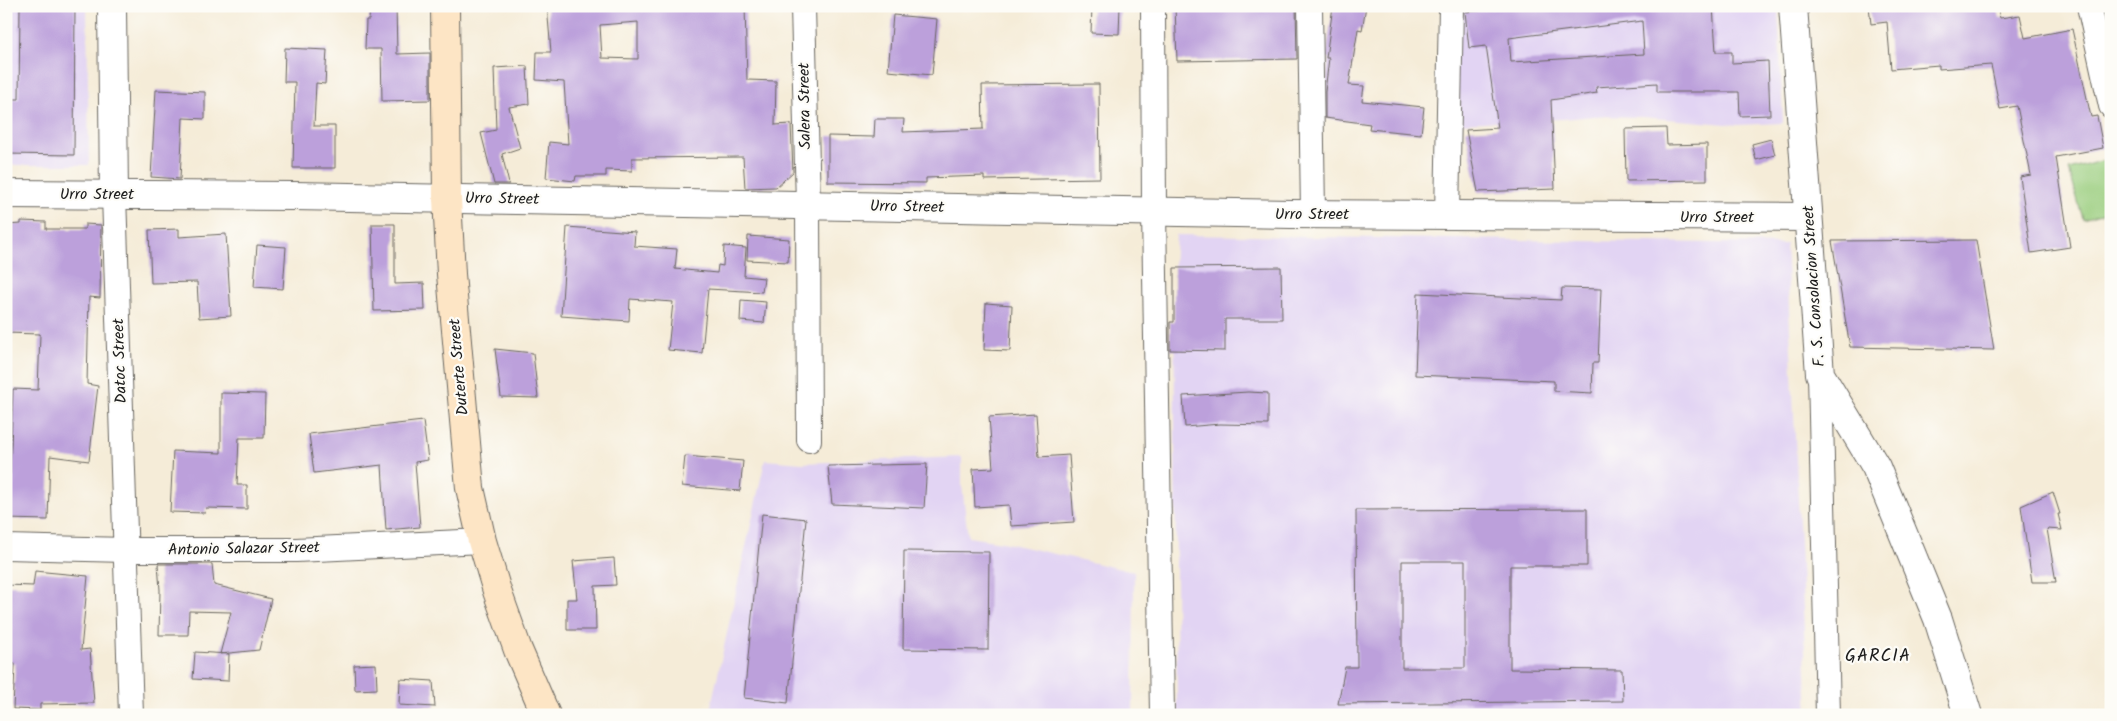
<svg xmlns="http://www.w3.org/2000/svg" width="2117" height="721" font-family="Kalam,sans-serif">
	<rect width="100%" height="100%" fill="#fdfcf7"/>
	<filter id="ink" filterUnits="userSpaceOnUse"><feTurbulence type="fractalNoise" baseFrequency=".02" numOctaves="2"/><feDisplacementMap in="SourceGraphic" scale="10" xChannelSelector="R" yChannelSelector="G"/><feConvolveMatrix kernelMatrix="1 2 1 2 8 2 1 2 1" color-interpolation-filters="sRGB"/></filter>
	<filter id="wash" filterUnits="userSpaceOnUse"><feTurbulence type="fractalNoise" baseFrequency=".0096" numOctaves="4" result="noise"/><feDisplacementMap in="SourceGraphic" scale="20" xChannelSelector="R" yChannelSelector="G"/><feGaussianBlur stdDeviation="1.12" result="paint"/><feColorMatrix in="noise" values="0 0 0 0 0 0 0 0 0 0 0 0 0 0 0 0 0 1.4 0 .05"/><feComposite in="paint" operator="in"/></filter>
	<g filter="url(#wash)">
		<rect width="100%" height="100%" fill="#f5ecd8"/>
		<path fill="#e2d4f3" d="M 6,6 L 87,6 L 89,165 L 6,165 Z
			M 1453,6 L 1778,6 L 1783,123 L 1738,125 L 1643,117 L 1594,116 L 1564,119 L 1455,123 Z
			M 1176,235 L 1786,244 L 1808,715 L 1177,715 L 1174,268 Z
			M 962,457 L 962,485 L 968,537 L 1002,542 L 1134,572 L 1133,715 L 709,715 L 765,460 L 802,463 Z"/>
		<path fill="#9acd7e" stroke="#5b744d" d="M 2111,158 L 2111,211 L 2083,219 L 2069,170 Z"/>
		<g id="blocks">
			<path fill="#bca0db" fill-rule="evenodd" d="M 20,6 L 75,6 L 74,155 L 6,154 L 6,99 L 19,99 Z
				M 370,6 L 396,6 L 397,54 L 430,53 L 430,100 L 382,101 L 381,49 L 365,49 L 366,20 L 369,20 Z
				M 547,6 L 745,6 L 747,80 L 776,81 L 775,125 L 791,124 L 793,172 L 776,187 L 745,188 L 743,157 L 632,158 L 632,171 L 606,170 L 606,176 L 576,176 L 575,181 L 546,178 L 549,142 L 568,144 L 564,82 L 536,80 L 537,52 L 551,52 ZM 638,22 L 638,59 L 602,58 L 600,25 Z
				M 1092,6 L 1120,6 L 1119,34 L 1091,33 Z
				M 1175,6 L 1296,6 L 1297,59 L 1177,61 Z
				M 1333,6 L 1366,6 L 1362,30 L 1358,29 L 1349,85 L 1364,86 L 1362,101 L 1424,107 L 1421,134 L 1369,129 L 1370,124 L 1325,118 L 1325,92 L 1329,58 L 1326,58 Z
				M 1527,6 L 1713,6 L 1716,52 L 1732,52 L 1732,63 L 1768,61 L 1770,115 L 1740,116 L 1739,92 L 1657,92 L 1657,83 L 1596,87 L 1597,93 L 1551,100 L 1555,189 L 1478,192 L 1466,130 L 1498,128 L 1486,46 L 1469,48 L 1465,12 ZM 1642,21 L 1644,54 L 1511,62 L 1509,38 Z
				M 1869,6 L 1997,6 L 2000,18 L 2020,15 L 2025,38 L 2072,29 L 2091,117 L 2097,116 L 2103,148 L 2056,157 L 2070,247 L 2031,253 L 2020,177 L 2031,175 L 2017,106 L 2000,109 L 1991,65 L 1939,69 L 1939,65 L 1891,69 L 1887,22 L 1871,24 Z
				M 893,15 L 937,19 L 932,75 L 888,71 Z
				M 285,48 L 327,50 L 325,84 L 316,83 L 314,126 L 335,126 L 335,168 L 293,168 L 295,82 L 284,82 Z
				M 527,66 L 529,104 L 509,107 L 520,148 L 502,154 L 509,184 L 494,184 L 481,133 L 496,130 L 494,68 Z
				M 1099,84 L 1100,178 L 984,180 L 984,176 L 926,178 L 926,183 L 828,182 L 828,136 L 874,137 L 875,119 L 904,119 L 903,132 L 983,129 L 982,85 Z
				M 156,90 L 205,92 L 205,119 L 183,118 L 180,179 L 151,177 Z
				M 1666,128 L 1667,145 L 1707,144 L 1707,180 L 1626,181 L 1625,129 Z
				M 1771,139 L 1775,155 L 1756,160 L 1752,144 Z
				M 21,221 L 46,222 L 46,229 L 85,229 L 85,224 L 101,225 L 100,298 L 89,297 L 87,384 L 98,386 L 89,461 L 50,456 L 48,520 L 6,519 L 6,474 L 10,474 L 13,389 L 38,390 L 40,334 L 6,333 L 6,225 L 21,224 Z
				M 372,224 L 395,224 L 395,284 L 424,283 L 425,310 L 374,311 Z
				M 567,227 L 635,232 L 634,246 L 677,249 L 675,269 L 717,273 L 718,265 L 723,266 L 724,246 L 746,248 L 744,276 L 764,278 L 762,292 L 708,289 L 702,353 L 668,350 L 673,302 L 630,299 L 629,321 L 561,316 Z
				M 179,229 L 179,237 L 226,234 L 231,316 L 199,318 L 197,282 L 151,283 L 149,230 Z
				M 748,236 L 789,239 L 788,262 L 747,260 Z
				M 1976,240 L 1994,350 L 1850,347 L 1832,241 Z
				M 257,245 L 286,247 L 283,289 L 254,287 Z
				M 1281,267 L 1282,319 L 1225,319 L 1225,351 L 1170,350 L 1170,322 L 1174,322 L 1174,268 Z
				M 1562,288 L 1601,289 L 1598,363 L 1593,363 L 1592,393 L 1554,391 L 1554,381 L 1415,375 L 1418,293 L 1561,300 Z
				M 741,300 L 766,302 L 764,323 L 740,321 Z
				M 986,303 L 1012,305 L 1010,351 L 984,350 Z
				M 495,349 L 533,353 L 538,398 L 501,397 Z
				M 1248,392 L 1268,393 L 1268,425 L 1220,424 L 1185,427 L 1183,396 Z
				M 221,393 L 265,394 L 264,438 L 239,438 L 237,485 L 247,485 L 247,509 L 206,508 L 205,513 L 170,512 L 173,451 L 221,453 Z
				M 1036,414 L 1039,457 L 1069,455 L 1074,522 L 1011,526 L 1009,505 L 975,507 L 973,469 L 993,468 L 989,417 Z
				M 423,421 L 428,460 L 415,462 L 420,527 L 386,530 L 382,465 L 314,473 L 309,434 Z
				M 685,456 L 743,461 L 740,491 L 682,486 Z
				M 927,464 L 924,508 L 832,504 L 828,466 Z
				M 2053,492 L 2060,514 L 2058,514 L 2062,530 L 2047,529 L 2056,582 L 2032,582 L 2021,506 Z
				M 1587,509 L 1587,566 L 1510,566 L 1510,669 L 1622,670 L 1623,701 L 1338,704 L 1345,667 L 1357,667 L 1356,510 ZM 1402,561 L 1465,561 L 1465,668 L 1402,668 Z
				M 762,514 L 806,519 L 788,703 L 744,698 Z
				M 904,551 L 989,552 L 988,650 L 903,649 Z
				M 614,558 L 616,585 L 595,586 L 596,630 L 567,630 L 567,599 L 577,599 L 573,561 Z
				M 158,564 L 212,564 L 214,585 L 271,599 L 259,650 L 220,654 L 231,612 L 189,611 L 188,635 L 159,635 L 160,590 Z
				M 35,571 L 88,576 L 81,650 L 90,649 L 94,703 L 40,704 L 40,710 L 13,709 L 15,664 L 6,662 L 6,585 L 33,586 Z
				M 195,652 L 229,654 L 228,681 L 193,679 Z
				M 376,664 L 377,689 L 355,690 L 354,665 Z
				M 400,679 L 433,681 L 435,707 L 399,705 Z"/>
		</g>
	</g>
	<g filter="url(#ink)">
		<use href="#blocks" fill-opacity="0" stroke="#68655e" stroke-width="1"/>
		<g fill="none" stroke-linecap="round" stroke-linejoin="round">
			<g stroke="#68655e" stroke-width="26">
				<path id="minor" d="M 803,6 L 808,205 L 809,440
					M 1153,6 L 1154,212 L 1162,715
					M 1310,6 L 1313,214
					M 2089,6 L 2111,106
					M 114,195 L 131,715
					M 1447,215 L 1451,6
					M 1820,374 L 1828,715
					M 6,547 L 126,550 L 296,550 L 482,541"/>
			</g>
			<g stroke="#68655e" stroke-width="30">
				<path id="tertiary" d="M 112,6 L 114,195
					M 1793,6 L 1820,374 L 1876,467 L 1938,619 L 1968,715
					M 6,194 L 294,196 L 1291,214 L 1808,217"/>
			</g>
			<g stroke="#68655e" stroke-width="30">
				<path id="secondary" d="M 445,6 L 447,198 L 451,274 L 470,488 L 482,541 L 497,591 L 518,650 L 546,715"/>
			</g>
			<use href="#minor" stroke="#fff" stroke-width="24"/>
			<use href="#tertiary" stroke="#fff" stroke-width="28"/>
			<use href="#secondary" stroke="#fde5c5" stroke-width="28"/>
		</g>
	</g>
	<g text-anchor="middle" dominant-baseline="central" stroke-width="4.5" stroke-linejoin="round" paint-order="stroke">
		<g font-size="16" fill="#1c1c1c" stroke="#fdfcf7">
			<text transform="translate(805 106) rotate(-91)">Salera Street</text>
			<text x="97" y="194">Urro Street</text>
			<text transform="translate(502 199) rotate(1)">Urro Street</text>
			<text transform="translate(907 207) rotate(1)">Urro Street</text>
			<text x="1312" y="214">Urro Street</text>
			<text x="1717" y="217">Urro Street</text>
			<text transform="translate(1814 286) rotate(-94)">F. S. Consolacion Street</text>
			<text transform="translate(120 361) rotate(-92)">Datoc Street</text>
			<text transform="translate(459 367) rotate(-95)">Duterte Street</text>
			<text transform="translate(244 549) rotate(-1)">Antonio Salazar Street</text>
		</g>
		<g font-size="18" letter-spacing="1" fill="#1c1c1c" stroke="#fdfcf7">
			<text x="1878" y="656">GARCIA</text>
		</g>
	</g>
	<rect width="2117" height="721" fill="none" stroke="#fdfcf7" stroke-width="25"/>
</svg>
